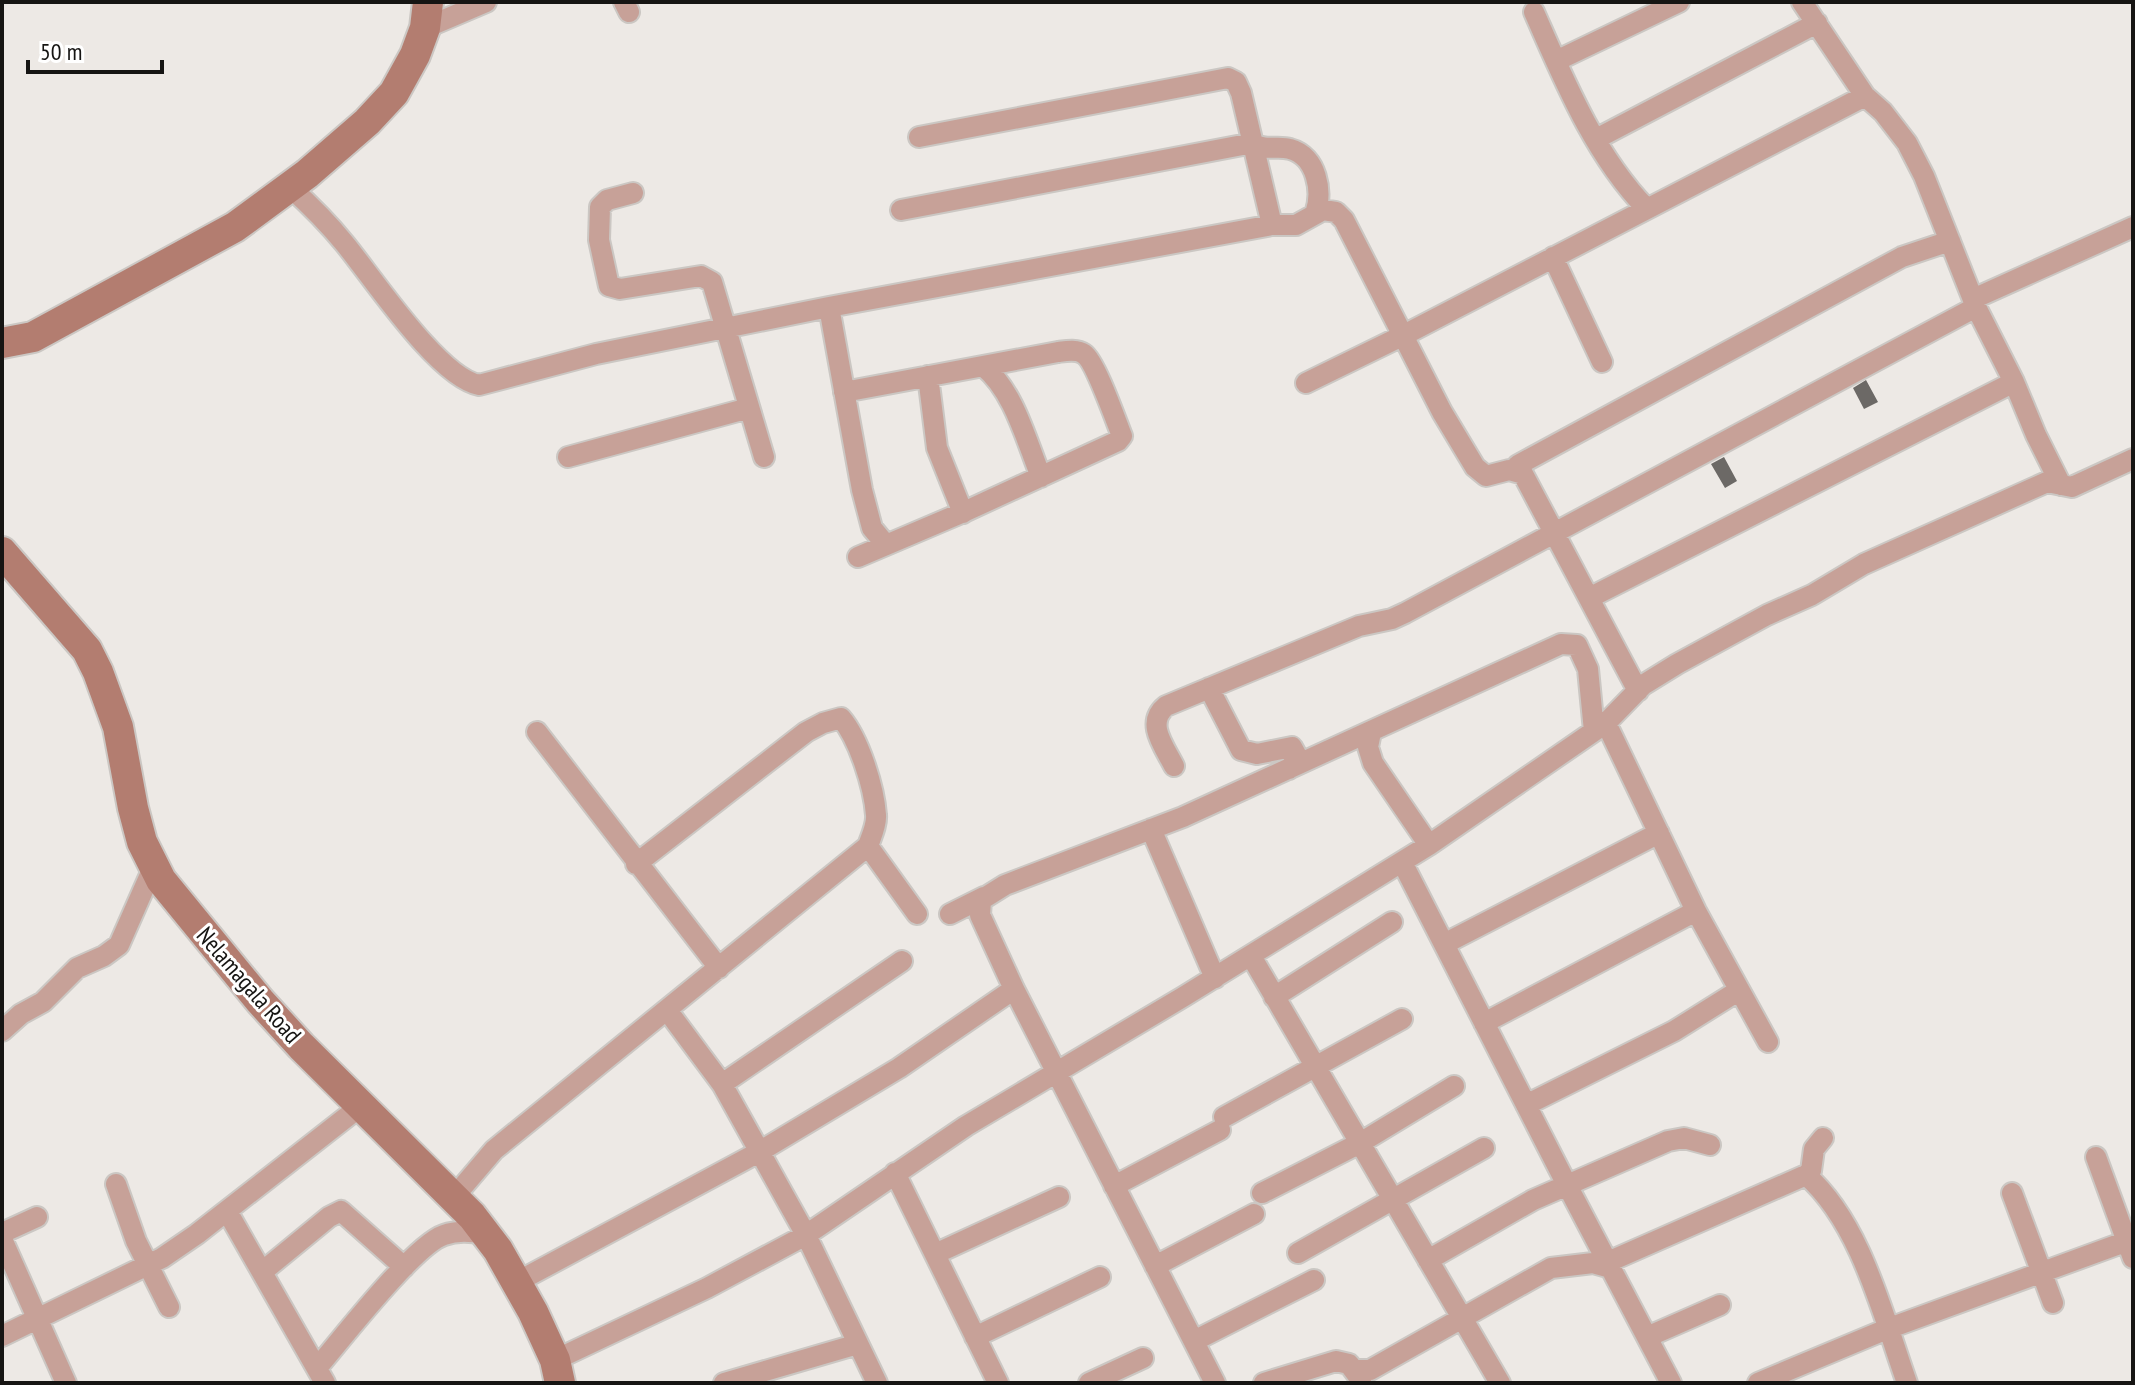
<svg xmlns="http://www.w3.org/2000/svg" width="2135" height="1385" font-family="'PT Sans Narrow',sans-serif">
	<rect width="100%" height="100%" fill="#ede9e5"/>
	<path fill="#6c6966" d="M 1866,380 L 1878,402 L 1864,409 L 1853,388 Z
		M 1724,457 L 1737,481 L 1725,488 L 1711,464 Z"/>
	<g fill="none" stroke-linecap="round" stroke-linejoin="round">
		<g stroke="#cbc7c3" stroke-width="24">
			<path id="street" d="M 624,2 L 629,12
				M 1802,2 L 1865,96 L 1883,112 L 1907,143 L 1924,176 L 1976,307 L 2014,382 L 2036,435 L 2061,485
				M 1534,12 C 1564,80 1594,154 1646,208
				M 425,28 L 486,2
				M 1556,61 L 1679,2
				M 919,137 L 1228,78 L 1236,82 L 1241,93 L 1272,225
				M 1596,139 L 1817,23
				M 290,187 C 310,205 328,223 345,244 C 373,278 438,377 479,385 L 596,354 L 829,307 L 1272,225 L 1296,225 L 1323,210 L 1336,212 L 1344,220 L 1442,412 L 1475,467 L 1486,476 L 1509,470 L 1523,474 L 1638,691
				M 633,193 L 607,200 L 600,207 L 599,240 L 609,286 L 620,289 L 701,276 L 712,282 L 764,457
				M 901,210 L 1253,143 C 1265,152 1277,145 1290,149 C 1317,156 1323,192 1315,214
				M 1553,257 L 1602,362
				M 1973,299 L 2133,227
				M 829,307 L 862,490 L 872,528 L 886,545
				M 983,366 C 1014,391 1026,440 1041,477
				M 928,376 L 937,448 L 963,513
				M 1306,383 L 1404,335 L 1865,96
				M 844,392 L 1058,352 C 1066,351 1077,349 1084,354 C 1095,361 1116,421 1122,436 L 1118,441 L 966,511 L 858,557
				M 568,457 L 749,408
				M 1516,471 L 1518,465 L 1902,257 L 1950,241
				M 1589,598 L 2014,382
				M 1209,688 L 1241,750 L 1257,754 L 1292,747 L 1298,758 L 1289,769
				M 1606,723 L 1696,911 L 1768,1042
				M 537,732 L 719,968
				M 1371,732 L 1368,747 L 1373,763 L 1429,845
				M 1174,766 C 1164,746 1145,723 1166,706 L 1359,626 L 1392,619 L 1405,613 L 1976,307
				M 1151,829 L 1215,978
				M 868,846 L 917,914
				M 1402,862 L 1567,1185 L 1671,1383
				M 950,914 L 984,897
				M 1444,944 L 1659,833
				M 1251,956 L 1500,1383
				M 1274,997 L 1392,922
				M 667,1010 L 722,1084 L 806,1235 L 877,1383
				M 1484,1023 L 1696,911
				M 2,1031 L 21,1014 L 43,1002 L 77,968 L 104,956 L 119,945 L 153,868
				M 722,1084 L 902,961
				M 1526,1105 L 1674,1031 L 1738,991
				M 1224,1117 L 1402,1019
				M 2096,1157 L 2133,1258
				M 895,1173 L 998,1383
				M 1806,1175 C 1861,1223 1883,1316 1907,1383
				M 116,1184 L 136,1241 L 169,1307
				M 1114,1186 L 1220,1130
				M 1262,1193 L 1360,1143 L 1454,1086
				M 2012,1193 L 2053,1303
				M 454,1197 L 494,1150 L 868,846 C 871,837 877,825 876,815 C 874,787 859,739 841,718 L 823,723 L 806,732 L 636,864
				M 227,1211 L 325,1383
				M 2,1233 L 37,1217
				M 2,1239 L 66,1383
				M 1298,1253 L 1484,1148
				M 935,1254 L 1059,1197
				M 1428,1260 L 1533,1200 L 1668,1141 L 1684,1138 L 1710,1145
				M 1608,1262 L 1806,1175 L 1811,1171 L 1814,1149 L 1823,1138
				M 1155,1266 L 1254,1214
				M 262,1272 L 329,1217 L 341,1211 L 404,1267
				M 517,1282 L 759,1152 L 899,1068 L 1014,989
				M 2,1336 L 162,1258 L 197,1234 L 362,1105
				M 975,1337 L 1100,1277
				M 1647,1337 L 1720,1305
				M 1194,1341 L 1314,1280
				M 555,1360 L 707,1288 L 806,1235 L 966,1126 L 1183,997 L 1429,845 L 1606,723 L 1643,685 L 1677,664 L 1767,615 L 1812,595 L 1864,564 L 2047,482 L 2072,487 L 2133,459
				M 317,1368 C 341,1340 414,1245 444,1235 C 458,1230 472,1232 487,1234
				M 1355,1370 L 1370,1370 L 1551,1268 L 1593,1263 L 1611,1268
				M 724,1383 L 858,1344
				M 1089,1383 L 1143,1358
				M 1215,1383 L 1014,989 L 980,915 L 981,900 L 1005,885 L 1183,817 L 1561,644 L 1577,645 L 1588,669 L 1594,731
				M 1264,1383 L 1336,1361 L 1349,1364 L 1361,1380
				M 1758,1383 L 1887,1329 L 2133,1239"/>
		</g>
		<g stroke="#cbc7c3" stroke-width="34">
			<path id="secondary" d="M 2,343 L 33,337 L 235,227 L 307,174 L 367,122 L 394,93 L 415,55 L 425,28 L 428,2
				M 2,552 L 87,650 L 98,672 L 118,727 L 133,808 L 142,842 L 161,880 L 260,1001 L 301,1046 L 472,1216 L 498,1250 L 533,1312 L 555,1360 L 560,1383"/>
		</g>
		<use href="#street" stroke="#c7a198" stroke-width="20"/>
		<use href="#secondary" stroke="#b37d70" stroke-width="30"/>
	</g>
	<g text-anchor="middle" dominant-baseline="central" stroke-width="6" stroke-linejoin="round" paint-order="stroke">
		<g font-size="24" fill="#161513" stroke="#fff">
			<text transform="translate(249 985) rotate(49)">Nelamagala Road</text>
		</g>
	</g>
	<rect width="2135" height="1385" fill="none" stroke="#161513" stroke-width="8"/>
	<path d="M28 60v12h134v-12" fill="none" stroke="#161513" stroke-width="4"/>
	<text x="40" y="60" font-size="24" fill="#161513" stroke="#ffffff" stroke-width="6" paint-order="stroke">50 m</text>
</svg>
